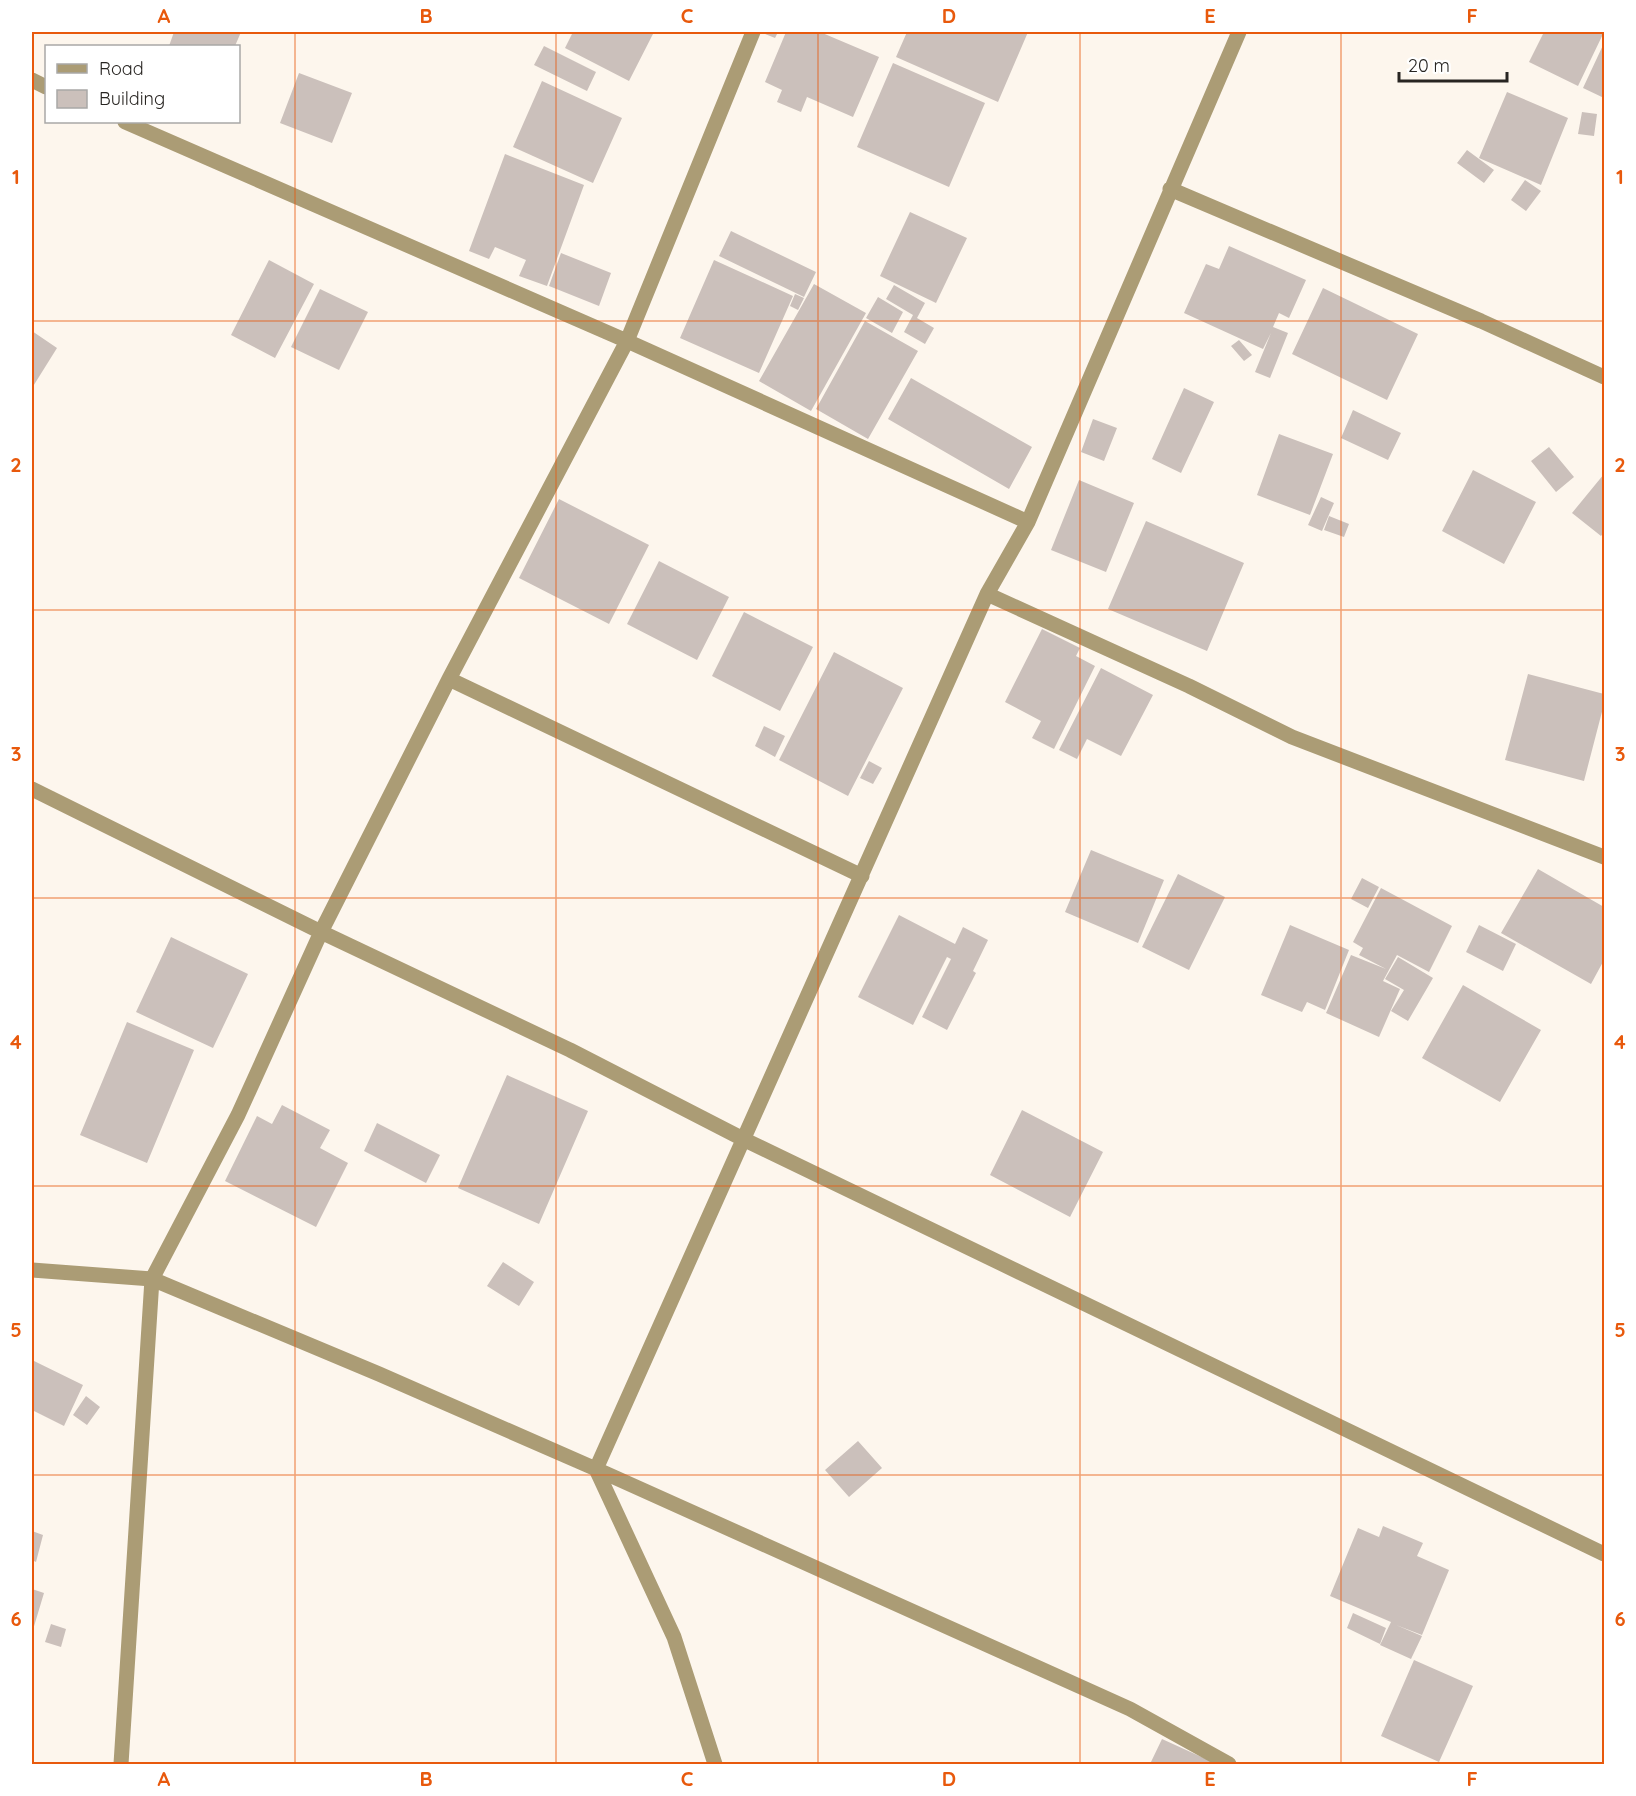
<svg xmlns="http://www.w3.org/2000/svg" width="1636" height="1796" font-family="Quicksand,sans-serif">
	<rect width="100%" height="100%" fill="#fdf6ed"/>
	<path fill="#cbc0bb" d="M 174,32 L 241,32 L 235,46 L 169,46 Z
		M 573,32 L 654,32 L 629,81 L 565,48 Z
		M 760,32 L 778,32 L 775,38 Z
		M 786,32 L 820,32 L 879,57 L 853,117 L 807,97 L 801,112 L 777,102 L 782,90 L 765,82 Z
		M 907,32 L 1028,32 L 998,102 L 896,57 Z
		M 1544,32 L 1604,32 L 1578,86 L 1529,62 Z
		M 1604,43 L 1604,98 L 1583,88 Z
		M 544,46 L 596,72 L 587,91 L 534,65 Z
		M 893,63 L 985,103 L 949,187 L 857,147 Z
		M 299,73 L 352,93 L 332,143 L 280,123 Z
		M 542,81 L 622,118 L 593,183 L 513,147 Z
		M 1507,92 L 1568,118 L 1541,185 L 1479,158 Z
		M 1582,112 L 1597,114 L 1594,136 L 1578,134 Z
		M 1467,150 L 1494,170 L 1484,183 L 1457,163 Z
		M 505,154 L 584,185 L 547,286 L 519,276 L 526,260 L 495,247 L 489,259 L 469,251 Z
		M 1525,180 L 1541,191 L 1526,211 L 1511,200 Z
		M 910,212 L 967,238 L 936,303 L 880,276 Z
		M 731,231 L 816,272 L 804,297 L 719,256 Z
		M 1229,246 L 1306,280 L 1289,318 L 1279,313 L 1273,327 L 1288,333 L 1270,378 L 1255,372 L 1271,333 L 1263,349 L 1184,313 L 1206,264 L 1219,269 Z
		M 561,253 L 611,273 L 599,306 L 549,286 Z
		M 269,260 L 314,284 L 275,358 L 231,335 Z
		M 714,260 L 793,296 L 759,373 L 680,338 Z
		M 814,284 L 866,313 L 811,411 L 759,381 Z
		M 894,285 L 925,303 L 917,318 L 934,328 L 925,344 L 904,332 L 913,315 L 886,299 Z
		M 1323,288 L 1418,334 L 1387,400 L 1292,354 Z
		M 320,289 L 368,312 L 339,370 L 291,347 Z
		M 795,294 L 804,298 L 798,310 L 790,306 Z
		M 878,297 L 903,312 L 892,333 L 866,318 Z
		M 865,321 L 918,351 L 868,439 L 816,409 Z
		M 32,331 L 57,348 L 32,388 Z
		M 1239,340 L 1252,355 L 1244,361 L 1231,346 Z
		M 911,378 L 1032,447 L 1009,489 L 888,419 Z
		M 1184,388 L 1214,402 L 1181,473 L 1152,459 Z
		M 1353,410 L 1401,433 L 1388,460 L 1341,438 Z
		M 1093,419 L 1117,428 L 1104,461 L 1081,452 Z
		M 1279,434 L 1333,454 L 1310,515 L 1257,495 Z
		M 1549,447 L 1574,477 L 1556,492 L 1531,461 Z
		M 1473,470 L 1536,502 L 1504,564 L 1442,531 Z
		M 1604,474 L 1604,532 L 1601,536 L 1572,513 Z
		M 1079,480 L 1134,503 L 1106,572 L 1051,550 Z
		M 1321,497 L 1334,503 L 1322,531 L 1308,525 Z
		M 559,499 L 649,545 L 609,624 L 519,578 Z
		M 1329,516 L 1349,524 L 1344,537 L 1324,530 Z
		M 1146,521 L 1244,563 L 1207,651 L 1108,609 Z
		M 659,561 L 729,597 L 697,660 L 627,624 Z
		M 744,612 L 813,647 L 780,711 L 712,676 Z
		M 1042,629 L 1080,648 L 1076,656 L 1095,666 L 1054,749 L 1032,738 L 1041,721 L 1005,702 Z
		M 834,652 L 903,688 L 848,796 L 779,760 Z
		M 1101,668 L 1153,695 L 1121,756 L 1087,739 L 1077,759 L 1059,750 Z
		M 1528,674 L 1604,694 L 1604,704 L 1584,781 L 1505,760 Z
		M 764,726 L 785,736 L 775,757 L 755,746 Z
		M 869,761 L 882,768 L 873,784 L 860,778 Z
		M 1091,850 L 1164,880 L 1138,943 L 1065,912 Z
		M 1538,869 L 1604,907 L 1604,960 L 1591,984 L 1501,933 Z
		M 1178,874 L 1225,897 L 1189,970 L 1142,947 Z
		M 1362,878 L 1379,887 L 1368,908 L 1351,899 Z
		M 1381,888 L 1452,926 L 1429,972 L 1397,955 L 1383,981 L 1400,989 L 1379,1037 L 1326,1013 L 1351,955 L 1386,969 L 1359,955 L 1363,948 L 1353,942 Z
		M 899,915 L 955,944 L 963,927 L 988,940 L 973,971 L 976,973 L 947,1030 L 922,1017 L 951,959 L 947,957 L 913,1025 L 858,997 Z
		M 1290,925 L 1349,950 L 1325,1010 L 1307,1002 L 1302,1012 L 1261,995 Z
		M 1479,925 L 1516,944 L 1503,971 L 1466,952 Z
		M 171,937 L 248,974 L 213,1048 L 136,1012 Z
		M 1398,957 L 1433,978 L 1408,1021 L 1391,1011 L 1404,990 L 1385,979 Z
		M 1463,985 L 1541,1030 L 1500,1102 L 1422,1058 Z
		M 127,1022 L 194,1050 L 147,1163 L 80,1135 Z
		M 507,1075 L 588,1111 L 539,1224 L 458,1188 Z
		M 282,1105 L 330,1130 L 320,1148 L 348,1163 L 316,1227 L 225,1181 L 257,1116 L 272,1124 Z
		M 1022,1110 L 1103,1152 L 1070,1217 L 990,1175 Z
		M 377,1123 L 440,1155 L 426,1183 L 364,1151 Z
		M 503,1262 L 534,1282 L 519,1306 L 487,1286 Z
		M 32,1360 L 83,1385 L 64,1426 L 32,1410 Z
		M 86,1396 L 100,1407 L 87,1425 L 73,1415 Z
		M 858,1441 L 882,1468 L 849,1497 L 825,1470 Z
		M 1383,1526 L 1423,1543 L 1417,1556 L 1449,1570 L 1422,1635 L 1396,1625 L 1422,1636 L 1411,1659 L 1380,1645 L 1391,1622 L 1330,1596 L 1358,1528 L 1379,1537 Z
		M 32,1531 L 43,1535 L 36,1562 L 32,1560 Z
		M 32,1589 L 44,1593 L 32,1633 Z
		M 1353,1613 L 1386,1628 L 1380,1644 L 1347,1628 Z
		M 51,1624 L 66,1629 L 61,1647 L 45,1642 Z
		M 1414,1660 L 1473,1686 L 1439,1762 L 1381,1736 Z
		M 1162,1739 L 1217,1764 L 1150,1764 Z"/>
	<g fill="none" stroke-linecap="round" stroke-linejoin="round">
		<path stroke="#ab9c75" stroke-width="15" d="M 32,80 L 46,87
			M 125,122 L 627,341 L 1028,522
			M 1170,189 L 1481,321 L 1604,377
			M 987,594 L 1189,686 L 1292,737 L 1604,857
			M 449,679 L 862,876
			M 32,789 L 321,932 L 570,1050 L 745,1140 L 1604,1554
			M 32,1270 L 152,1279 L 379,1374 L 596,1469 L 1130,1709 L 1229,1764
			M 121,1764 L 152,1279 L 238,1115 L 321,932 L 449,679 L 627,341 L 753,32
			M 715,1764 L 674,1637 L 596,1469 L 987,594 L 1028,522 L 1239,32"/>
	</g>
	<path fill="none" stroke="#e8590c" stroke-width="1.5" stroke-opacity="0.55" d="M 295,32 L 295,1764M 556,32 L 556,1764M 818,32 L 818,1764M 1080,32 L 1080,1764M 1341,32 L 1341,1764M 32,321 L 1604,321M 32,610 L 1604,610M 32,898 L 1604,898M 32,1186 L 1604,1186M 32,1475 L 1604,1475"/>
	<rect width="1636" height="1796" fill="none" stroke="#ffffff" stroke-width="66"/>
	<rect x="45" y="45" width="195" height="78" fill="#ffffff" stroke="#a9a8a7" stroke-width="1.5"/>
	<rect x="57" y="64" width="30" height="9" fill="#ab9c75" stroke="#a9a8a7" stroke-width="1.5"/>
	<text x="99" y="75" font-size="18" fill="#282522">Road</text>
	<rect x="57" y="90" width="30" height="18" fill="#cbc0bb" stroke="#a9a8a7" stroke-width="1.5"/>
	<text x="99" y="105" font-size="18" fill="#282522">Building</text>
	<path d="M1399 72v9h108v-9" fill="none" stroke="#282522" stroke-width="3"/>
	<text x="1408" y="72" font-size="18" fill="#282522" stroke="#ffffff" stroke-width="4.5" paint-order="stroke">20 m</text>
	<rect x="33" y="33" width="1570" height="1730" fill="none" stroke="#e8590c" stroke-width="2"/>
	<g font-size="20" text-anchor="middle" font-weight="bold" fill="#e8590c">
		<text x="164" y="23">A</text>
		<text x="426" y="23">B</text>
		<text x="687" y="23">C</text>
		<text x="949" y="23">D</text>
		<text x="1210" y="23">E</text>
		<text x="1472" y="23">F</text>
		<text x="16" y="184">1</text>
		<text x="1620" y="184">1</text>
		<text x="16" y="472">2</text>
		<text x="1620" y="472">2</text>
		<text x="16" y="761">3</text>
		<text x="1620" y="761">3</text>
		<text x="16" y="1049">4</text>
		<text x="1620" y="1049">4</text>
		<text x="16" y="1337">5</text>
		<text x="1620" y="1337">5</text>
		<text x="16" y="1626">6</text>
		<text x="1620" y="1626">6</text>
		<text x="164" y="1786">A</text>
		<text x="426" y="1786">B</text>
		<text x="687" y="1786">C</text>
		<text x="949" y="1786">D</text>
		<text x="1210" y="1786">E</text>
		<text x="1472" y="1786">F</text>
	</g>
</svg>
